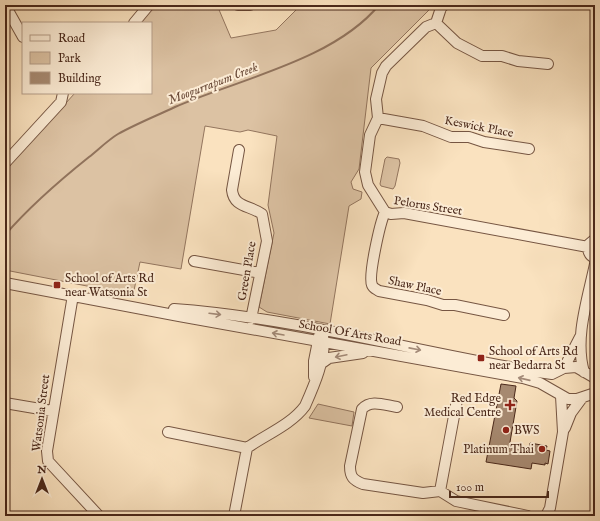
<svg xmlns="http://www.w3.org/2000/svg" width="600" height="521" font-family="'IM FELL English',serif">
	<rect width="100%" height="100%" fill="#fae2bf"/>
	<filter id="stains"><feTurbulence type="fractalNoise" baseFrequency=".005" numOctaves="4"/><feColorMatrix values="0 0 0 0 .2 0 0 0 0 .09 0 0 0 0 .02 0 0 0 .5 -.17"/></filter>
	<radialGradient id="worn" r=".72"><stop offset=".6" stop-color="#630" stop-opacity="0"/><stop offset="1" stop-color="#630" stop-opacity=".3"/></radialGradient>
	<path fill="#dcc2a3" stroke="#93755e" d="M 155,5 L 217,5 L 231,38 L 276,30 L 301,5 L 434,5 L 371,68 L 359,169 L 351,182 L 353,189 L 362,192 L 361,199 L 349,206 L 330,324 L 267,312 L 259,307 L 274,233 L 268,205 L 277,136 L 248,130 L 240,132 L 205,126 L 181,269 L 140,262 L 133,295 L 5,270 L 5,170 L 75,93 L 151,93 L 151,23 L 139,23 Z
		M 387,157 L 399,159 L 400,163 L 395,186 L 393,189 L 381,186 L 380,184 L 385,159 Z
		M 318,404 L 354,412 L 352,426 L 309,418 Z"/>
	<g fill="none" stroke-linecap="round" stroke-linejoin="round">
		<path stroke="#90725b" stroke-width="2" d="M 5,235 C 30,206 59,181 89,157 C 98,150 108,140 118,134 C 136,124 156,116 175,107 C 239,79 334,60 379,5"/>
	</g>
	<path fill="#a68970" stroke="#4a281a" d="M 501,384 L 516,386 L 514,398 L 517,401 L 509,448 L 528,451 L 530,443 L 547,446 L 546,450 L 550,451 L 548,464 L 545,463 L 545,465 L 532,463 L 531,469 L 486,462 Z"/>
	<g fill="none" stroke-linecap="round" stroke-linejoin="round">
		<g stroke="#765643" stroke-width="12">
			<path id="minor" d="M 5,5 L 23,37
				M 238,5 L 250,5
				M 444,5 L 441,8 L 436,23 L 426,27 L 386,66 L 382,73 L 376,99 L 378,118 L 370,135 L 365,172 L 368,185 L 385,212 L 391,214 L 404,213 L 588,247
				M 134,23 L 149,5
				M 436,23 L 457,43 L 482,56 L 502,56 L 518,61 L 548,64
				M 378,118 L 423,126 L 451,137 L 469,137 L 484,142 L 529,149
				M 239,150 L 232,190 C 234,208 250,205 262,214 L 267,241 L 251,319
				M 5,163 L 61,102 L 63,93
				M 385,212 C 380,223 368,276 372,285 C 373,288 376,289 379,291 L 427,300 L 443,305 L 455,305 L 504,315
				M 595,239 L 589,244 C 587,250 589,256 595,258
				M 194,261 L 260,273
				M 5,283 L 179,316 L 523,378 L 540,383 L 568,399 L 577,399 L 595,393
				M 73,295 L 47,451 L 48,461 L 99,516
				M 174,309 C 297,318 417,352 538,372 L 552,374 L 564,368 L 576,367 L 595,378
				M 322,363 L 329,358 L 363,353
				M 564,368 L 580,337
				M 584,372 C 574,338 588,298 595,264
				M 314,377 L 314,361 L 319,336
				M 5,403 L 52,411
				M 397,407 C 384,405 371,399 362,409 L 350,466 C 350,477 353,480 363,484 L 423,493 L 440,491 L 456,501 L 528,516
				M 565,428 L 571,413 L 582,398
				M 168,432 L 247,448
				M 440,491 L 457,400
				M 234,516 L 247,448 C 265,435 291,425 305,406 C 313,388 327,357 323,336
				M 546,516 L 550,508 L 563,432 L 561,396"/>
		</g>
		<use href="#minor" stroke="#fcecd5" stroke-width="10"/>
	</g>
	<defs><path id="oneway-shaft" d="M-6 0H5M1.5-3L5.5 0L1.5 3" fill="none" stroke-width="1.6" stroke-linecap="round" stroke-linejoin="round"/></defs>
	<g stroke="#a38a78">
		<use href="#oneway-shaft" transform="translate(215 314) rotate(7)"/>
		<use href="#oneway-shaft" transform="translate(278 334) rotate(-170)"/>
		<use href="#oneway-shaft" transform="translate(415 349) rotate(11)"/>
		<use href="#oneway-shaft" transform="translate(341 356) rotate(168)"/>
		<use href="#oneway-shaft" transform="translate(524 379) rotate(-167)"/>
	</g>
	<g fill="#8f2418" stroke="#fcecd5" stroke-width="1.5">
		<rect x="53" y="281" width="8" height="8" rx="2"/>
		<rect x="477" y="354" width="8" height="8" rx="2"/>
		<path d="M508 399h4v4h4v4h-4v4h-4v-4h-4v-4h4z"/>
		<circle cx="506" cy="430" r="4"/>
		<circle cx="542" cy="449" r="4"/>
	</g>
	<g text-anchor="middle" dominant-baseline="central" stroke-width="4" stroke-linejoin="round" paint-order="stroke">
		<g font-size="12" fill="#4a281a" stroke="#fcecd5">
			<text transform="translate(479 127) rotate(11)">Keswick Place</text>
			<text transform="translate(428 206) rotate(9)">Pelorus Street</text>
			<text transform="translate(247 271) rotate(-80)">Green Place</text>
			<text transform="translate(415 286) rotate(12)">Shaw Place</text>
			<text transform="translate(350 333) rotate(10)">School Of Arts Road</text>
			<text transform="translate(41 413) rotate(-83)">Watsonia Street</text>
		</g>
		<g font-size="12" fill="#4a281a" stroke="#fcecd5" text-anchor="start">
			<text x="65" y="278">School of Arts Rd<tspan x="65" dy="14">near Watsonia St</tspan></text>
			<text x="489" y="351">School of Arts Rd<tspan x="489" dy="14">near Bedarra St</tspan></text>
			<text x="501" y="398" text-anchor="end">Red Edge<tspan x="501" dy="14">Medical Centre</tspan></text>
			<text x="514" y="430">BWS</text>
			<text x="534" y="449" text-anchor="end">Platinum Thai</text>
		</g>
		<g font-size="13" font-style="italic" fill="#6d4d3b" stroke="#fcecd5">
			<text transform="translate(213 84) rotate(-21)">Moogurrapum Creek</text>
		</g>
	</g>
	<rect width="600" height="521" fill="none" stroke="#fae2bf" stroke-width="20"/>
	<rect x="6" y="6" width="588" height="509" fill="none" stroke="#4a281a" stroke-width="2"/>
	<rect x="10" y="10" width="580" height="501" fill="none" stroke="#4a281a"/>
	<rect x="22" y="22" width="130" height="72" fill="#fcecd5" stroke="#b59e8a"/>
	<rect x="30" y="35" width="20" height="6" fill="#fcecd5" stroke="#b59e8a"/>
	<text x="58" y="42" font-size="12" fill="#4a281a">Road</text>
	<rect x="30" y="52" width="20" height="12" fill="#dcc2a3" stroke="#b59e8a"/>
	<text x="58" y="62" font-size="12" fill="#4a281a">Park</text>
	<rect x="30" y="72" width="20" height="12" fill="#a68970" stroke="#b59e8a"/>
	<text x="58" y="82" font-size="12" fill="#4a281a">Building</text>
	<g transform="translate(42 479)" stroke="#fcecd5" stroke-width="3" paint-order="stroke">
	<path d="M0-3L7 15L0 10L-7 15Z" fill="#4a281a"/>
	<text y="-6" font-size="11" font-weight="bold" text-anchor="middle" fill="#4a281a">N</text>
	</g>
	<path d="M450 491v6h98v-6" fill="none" stroke="#4a281a" stroke-width="2"/>
	<text x="456" y="491" font-size="12" fill="#4a281a" stroke="#fcecd5" stroke-width="3" paint-order="stroke">100 m</text>
	<rect width="100%" height="100%" filter="url(#stains)"/>
	<rect width="100%" height="100%" fill="url(#worn)"/>
</svg>
